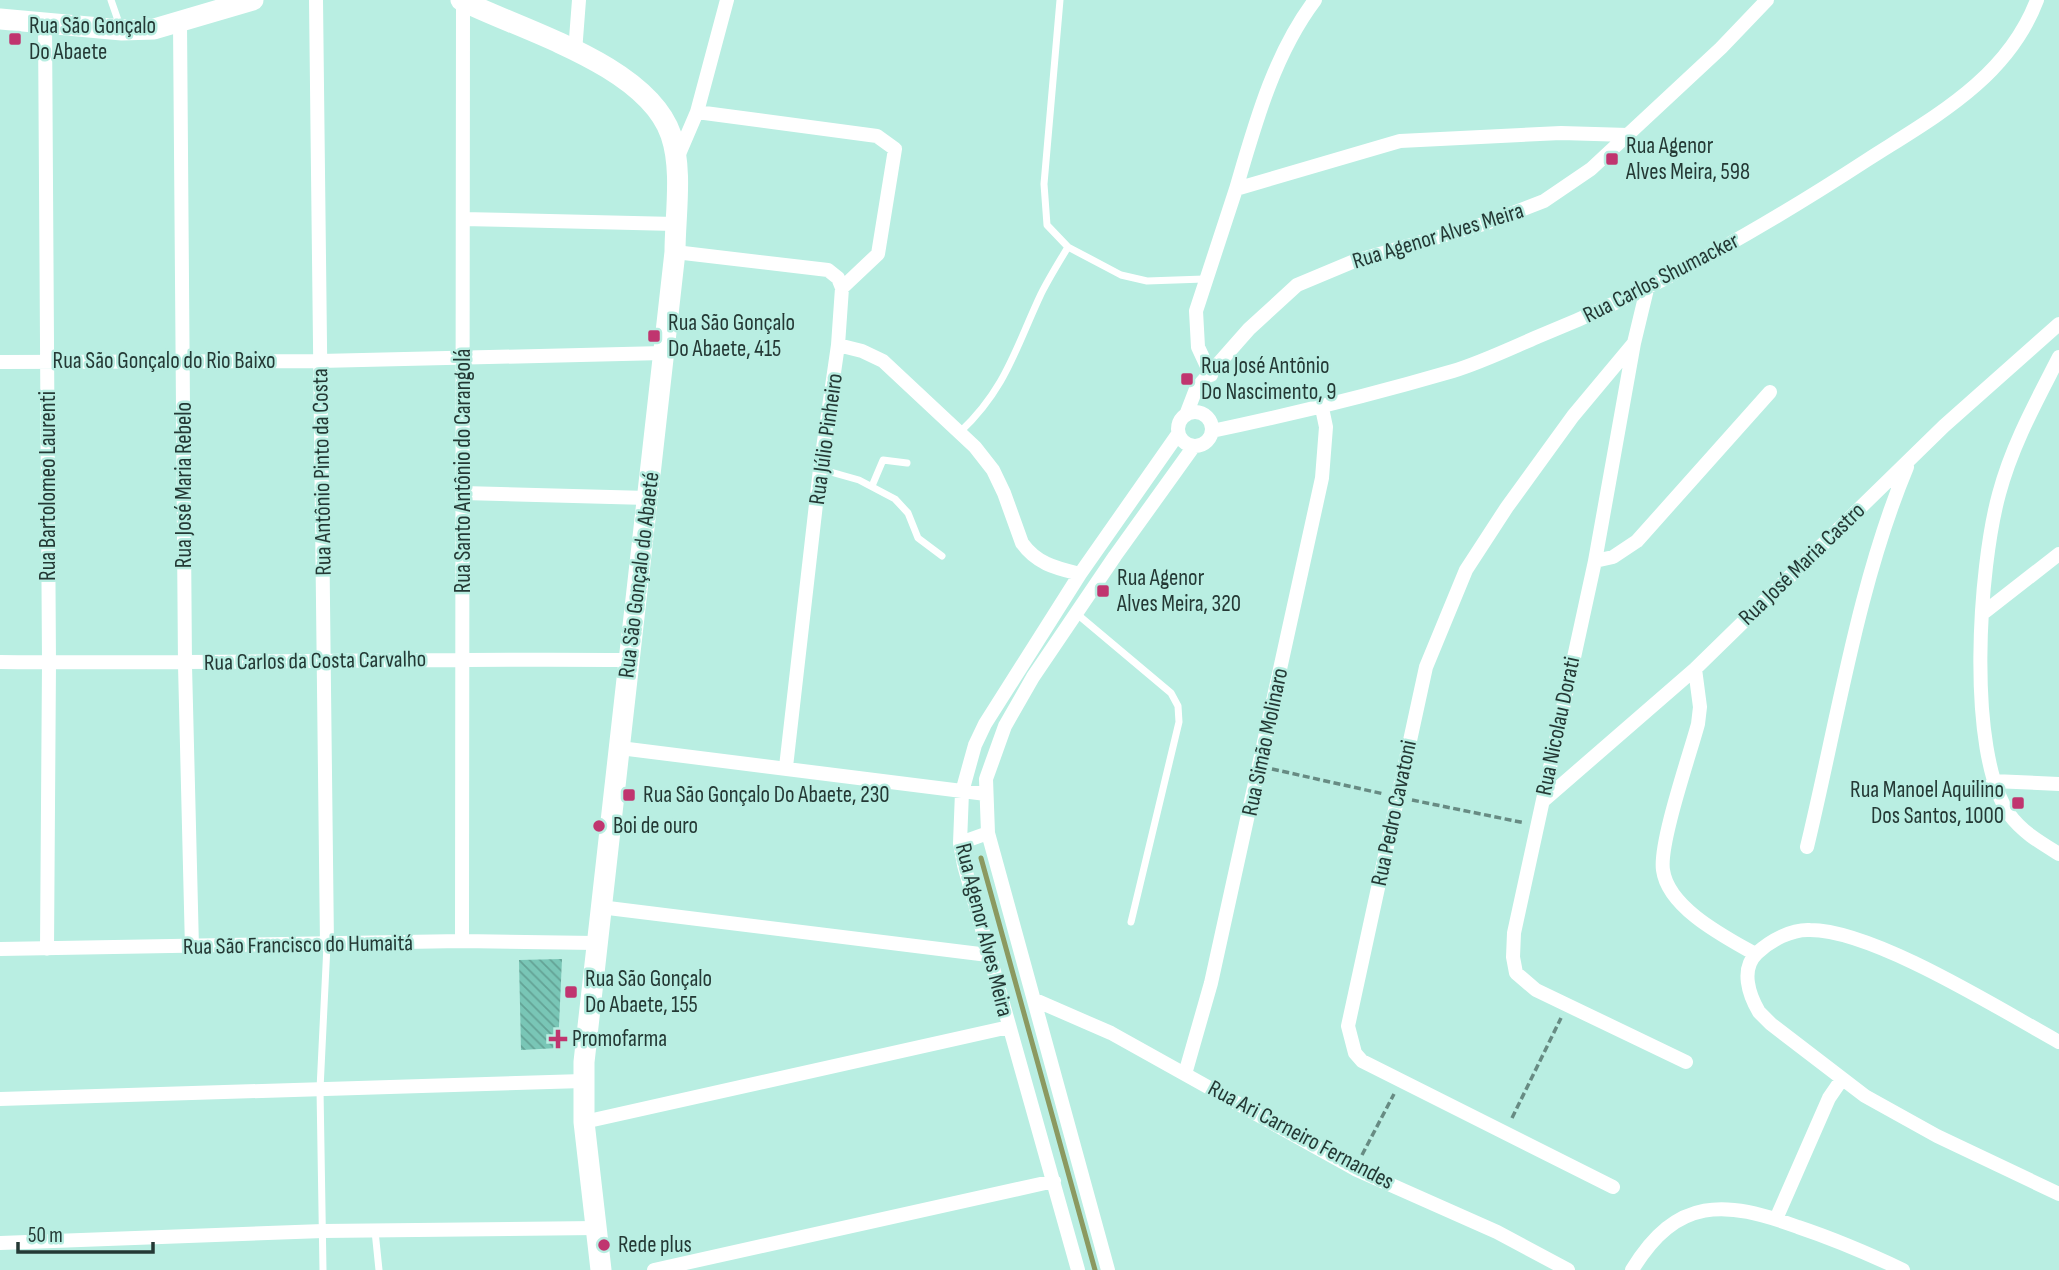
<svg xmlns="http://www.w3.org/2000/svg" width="2059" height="1270" font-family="'Sofia Sans Condensed',sans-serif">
	<defs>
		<pattern id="building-back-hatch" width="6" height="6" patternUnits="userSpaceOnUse" patternTransform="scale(1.75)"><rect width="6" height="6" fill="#79c6b6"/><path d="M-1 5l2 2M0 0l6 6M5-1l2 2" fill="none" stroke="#63a295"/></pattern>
	</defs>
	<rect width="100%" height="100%" fill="#b9eee2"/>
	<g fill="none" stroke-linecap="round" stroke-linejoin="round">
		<path stroke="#8b9960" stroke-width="5" d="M 981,858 L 1095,1270"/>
	</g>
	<path fill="url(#building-back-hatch)" d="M 562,959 L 558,1048 L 521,1050 L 519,960 Z"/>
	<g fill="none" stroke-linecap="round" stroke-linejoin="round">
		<path stroke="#678b83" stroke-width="3.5" stroke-dasharray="7 3.5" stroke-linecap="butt" d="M 1272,769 L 1384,794
			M 1412,800 L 1525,823
			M 1512,1118 L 1561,1018
			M 1362,1155 L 1394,1094"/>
		<path stroke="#fff" stroke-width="7" d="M 111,0 L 120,26
			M 1060,0 L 1044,184 L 1047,225 L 1068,247 L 1121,275 L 1147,281 L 1204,279
			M 960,432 C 1006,389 1016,347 1041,294 C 1049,278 1059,262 1068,247
			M 820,469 L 859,480 L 895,499 L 908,513 L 918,538 L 942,556
			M 872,486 L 883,460 L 907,463
			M 1077,614 L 1171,693 L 1178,706 L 1179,722 L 1131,922
			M 375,1231 L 379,1270
			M 323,1270 L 320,1089 L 327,945"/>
		<path stroke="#fff" stroke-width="14" d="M 316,0 L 327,945
			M 45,23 L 49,663 L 47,949
			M 180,23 L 185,665 L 192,948
			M 575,52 L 579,0
			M 697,112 L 877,136 L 895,149 L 878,254 L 842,288
			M 676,161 L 697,112 L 727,0
			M 1236,189 C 1255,124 1274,54 1315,0
			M 463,219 L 675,224
			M 675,252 L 828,270 L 838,278 L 842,288 L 838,345 L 820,469 L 786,767
			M 1647,289 L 1634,343 L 1595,561 L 1514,933 L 1513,957 L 1516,973 L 1536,990 L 1686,1062
			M 838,345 L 862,351 L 883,361 L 975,447 L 993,470 L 1004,493 L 1022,543 C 1037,564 1056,568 1080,574
			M 2059,357 C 2036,402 2012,445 1999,494 C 1979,567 1966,750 2009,814 C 2022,832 2041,843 2059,854
			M 0,362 L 320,361 L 664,353
			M 1211,375 L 1198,347 L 1196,311 L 1236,189 L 1400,141 L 1561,133 L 1628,135
			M1178 429a17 17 0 1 1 34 0a17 17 0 1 1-34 0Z
			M 1186,415 L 1196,389 L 1249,329 L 1297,285 L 1352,262 L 1487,223 L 1544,201 L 1591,169 L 1721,48 L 1767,0
			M 1212,431 C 1294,414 1374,394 1453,371 C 1482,362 1509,349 1537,337 C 1654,290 1761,229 1867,160 C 1934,117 2007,79 2037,0
			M 463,493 L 648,498
			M 1595,561 L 1613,557 L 1637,541 L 1770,392
			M 1982,614 L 2059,554
			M 0,662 C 210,664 419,658 629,660
			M 1695,669 L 1700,707 L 1698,724 C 1690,754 1659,843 1663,870 C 1668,908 1725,937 1755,954
			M 620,748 L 986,794
			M 1993,781 L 2059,784
			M 1543,801 L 1695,669 L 1944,426 L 2059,324
			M 960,843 L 988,833
			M 1807,847 C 1837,723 1858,584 1907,467
			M 600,907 L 988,955
			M 462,941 L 463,1
			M 0,949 L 462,941 L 596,943
			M 1035,1000 L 1111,1033 L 1355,1169 L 1497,1232 L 1568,1270
			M 2059,1042 C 2001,1010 1874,930 1810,930 C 1792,929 1771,940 1757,953 C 1740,969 1749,995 1759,1012 L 1771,1024 L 1865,1096 L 1937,1136 L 2059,1194
			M 1185,1074 L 1211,983 L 1322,478 L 1326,427 L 1322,408
			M 0,1099 L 583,1081
			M 584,1122 L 1009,1027
			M 1613,1187 L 1362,1061 L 1355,1053 L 1348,1026 L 1426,667 L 1466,570 L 1507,507 L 1573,416 L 1634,343
			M 1776,1219 L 1829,1098 L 1842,1079
			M 0,1243 L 323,1231 L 596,1228
			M 654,1270 L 1054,1181
			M 1078,1270 L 964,865 L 960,843 L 962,792 L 975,745 L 985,724 L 1080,574 L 1178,434
			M 1108,1270 L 988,833 L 986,779 L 1005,726 L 1033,677 L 1115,556 L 1194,446
			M 1632,1270 C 1677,1196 1725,1200 1798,1227 C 1834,1239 1869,1254 1903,1270"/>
		<path stroke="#fff" stroke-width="21" d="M 461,0 C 523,31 647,65 671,135 C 683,170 675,216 675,252 L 584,1062 L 584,1122 L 601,1270
			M 0,19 L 122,30 L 154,29 L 253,0"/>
	</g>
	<g fill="#c0356f" stroke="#b9eee2" stroke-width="2.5">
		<rect x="8" y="32" width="14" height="14" rx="3.5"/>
		<rect x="1605" y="152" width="14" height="14" rx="3.5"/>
		<rect x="647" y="329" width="14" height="14" rx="3.5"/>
		<rect x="1180" y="372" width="14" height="14" rx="3.5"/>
		<rect x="1096" y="584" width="14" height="14" rx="3.5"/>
		<rect x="622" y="788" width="14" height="14" rx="3.5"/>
		<rect x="2011" y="796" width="14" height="14" rx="3.5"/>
		<circle cx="599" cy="826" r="7"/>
		<rect x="564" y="985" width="14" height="14" rx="3.5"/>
		<path d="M554.5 1028.5h7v7h7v7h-7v7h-7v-7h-7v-7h7z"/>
		<circle cx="604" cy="1245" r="7"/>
	</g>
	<g text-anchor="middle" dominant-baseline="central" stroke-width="5" stroke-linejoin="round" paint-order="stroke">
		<g font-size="23" fill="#243935" stroke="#b9eee2" text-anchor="start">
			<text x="29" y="26">Rua São Gonçalo<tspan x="29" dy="26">Do Abaete</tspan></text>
			<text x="1626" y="146">Rua Agenor<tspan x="1626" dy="26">Alves Meira, 598</tspan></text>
			<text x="668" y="323">Rua São Gonçalo<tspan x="668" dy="26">Do Abaete, 415</tspan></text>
			<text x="1201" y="366">Rua José Antônio<tspan x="1201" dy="26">Do Nascimento, 9</tspan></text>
			<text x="1117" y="578">Rua Agenor<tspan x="1117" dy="26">Alves Meira, 320</tspan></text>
			<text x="2004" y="790" text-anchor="end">Rua Manoel Aquilino<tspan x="2004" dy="26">Dos Santos, 1000</tspan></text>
			<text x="643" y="795">Rua São Gonçalo Do Abaete, 230</text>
			<text x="613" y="826">Boi de ouro</text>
			<text x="585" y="979">Rua São Gonçalo<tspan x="585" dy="26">Do Abaete, 155</tspan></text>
			<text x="572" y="1039">Promofarma</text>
			<text x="618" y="1245">Rede plus</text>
		</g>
		<g font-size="23" fill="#243935" stroke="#b9eee2">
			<text transform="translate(1438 236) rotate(-17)">Rua Agenor Alves Meira</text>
			<text transform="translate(1661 278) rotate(-27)">Rua Carlos Shumacker</text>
			<text x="164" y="361">Rua São Gonçalo do Rio Baixo</text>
			<text transform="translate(826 439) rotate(-82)">Rua Júlio Pinheiro</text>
			<text transform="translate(463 471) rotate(-90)">Rua Santo Antônio do Carangolá</text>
			<text transform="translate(322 472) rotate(-91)">Rua Antônio Pinto da Costa</text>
			<text transform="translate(184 485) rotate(-90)">Rua José Maria Rebelo</text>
			<text transform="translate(48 486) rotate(-90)">Rua Bartolomeo Laurenti</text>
			<text transform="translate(1802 564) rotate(-44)">Rua José Maria Castro</text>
			<text transform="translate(639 575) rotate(-83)">Rua São Gonçalo do Abaeté</text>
			<text transform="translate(315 661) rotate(-1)">Rua Carlos da Costa Carvalho</text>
			<text transform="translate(1558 726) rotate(-78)">Rua Nicolau Dorati</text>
			<text transform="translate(1265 742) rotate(-78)">Rua Simão Molinaro</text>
			<text transform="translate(1394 813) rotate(-78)">Rua Pedro Cavatoni</text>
			<text transform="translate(984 930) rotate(76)">Rua Agenor Alves Meira</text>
			<text transform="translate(298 945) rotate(-1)">Rua São Francisco do Humaitá</text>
			<text transform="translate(1301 1135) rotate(28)">Rua Ari Carneiro Fernandes</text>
		</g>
	</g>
	<path d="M18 1242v10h135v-10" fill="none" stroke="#243935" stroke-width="3.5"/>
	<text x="28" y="1242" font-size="21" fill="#243935" stroke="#b9eee2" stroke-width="5" paint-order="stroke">50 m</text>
</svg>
